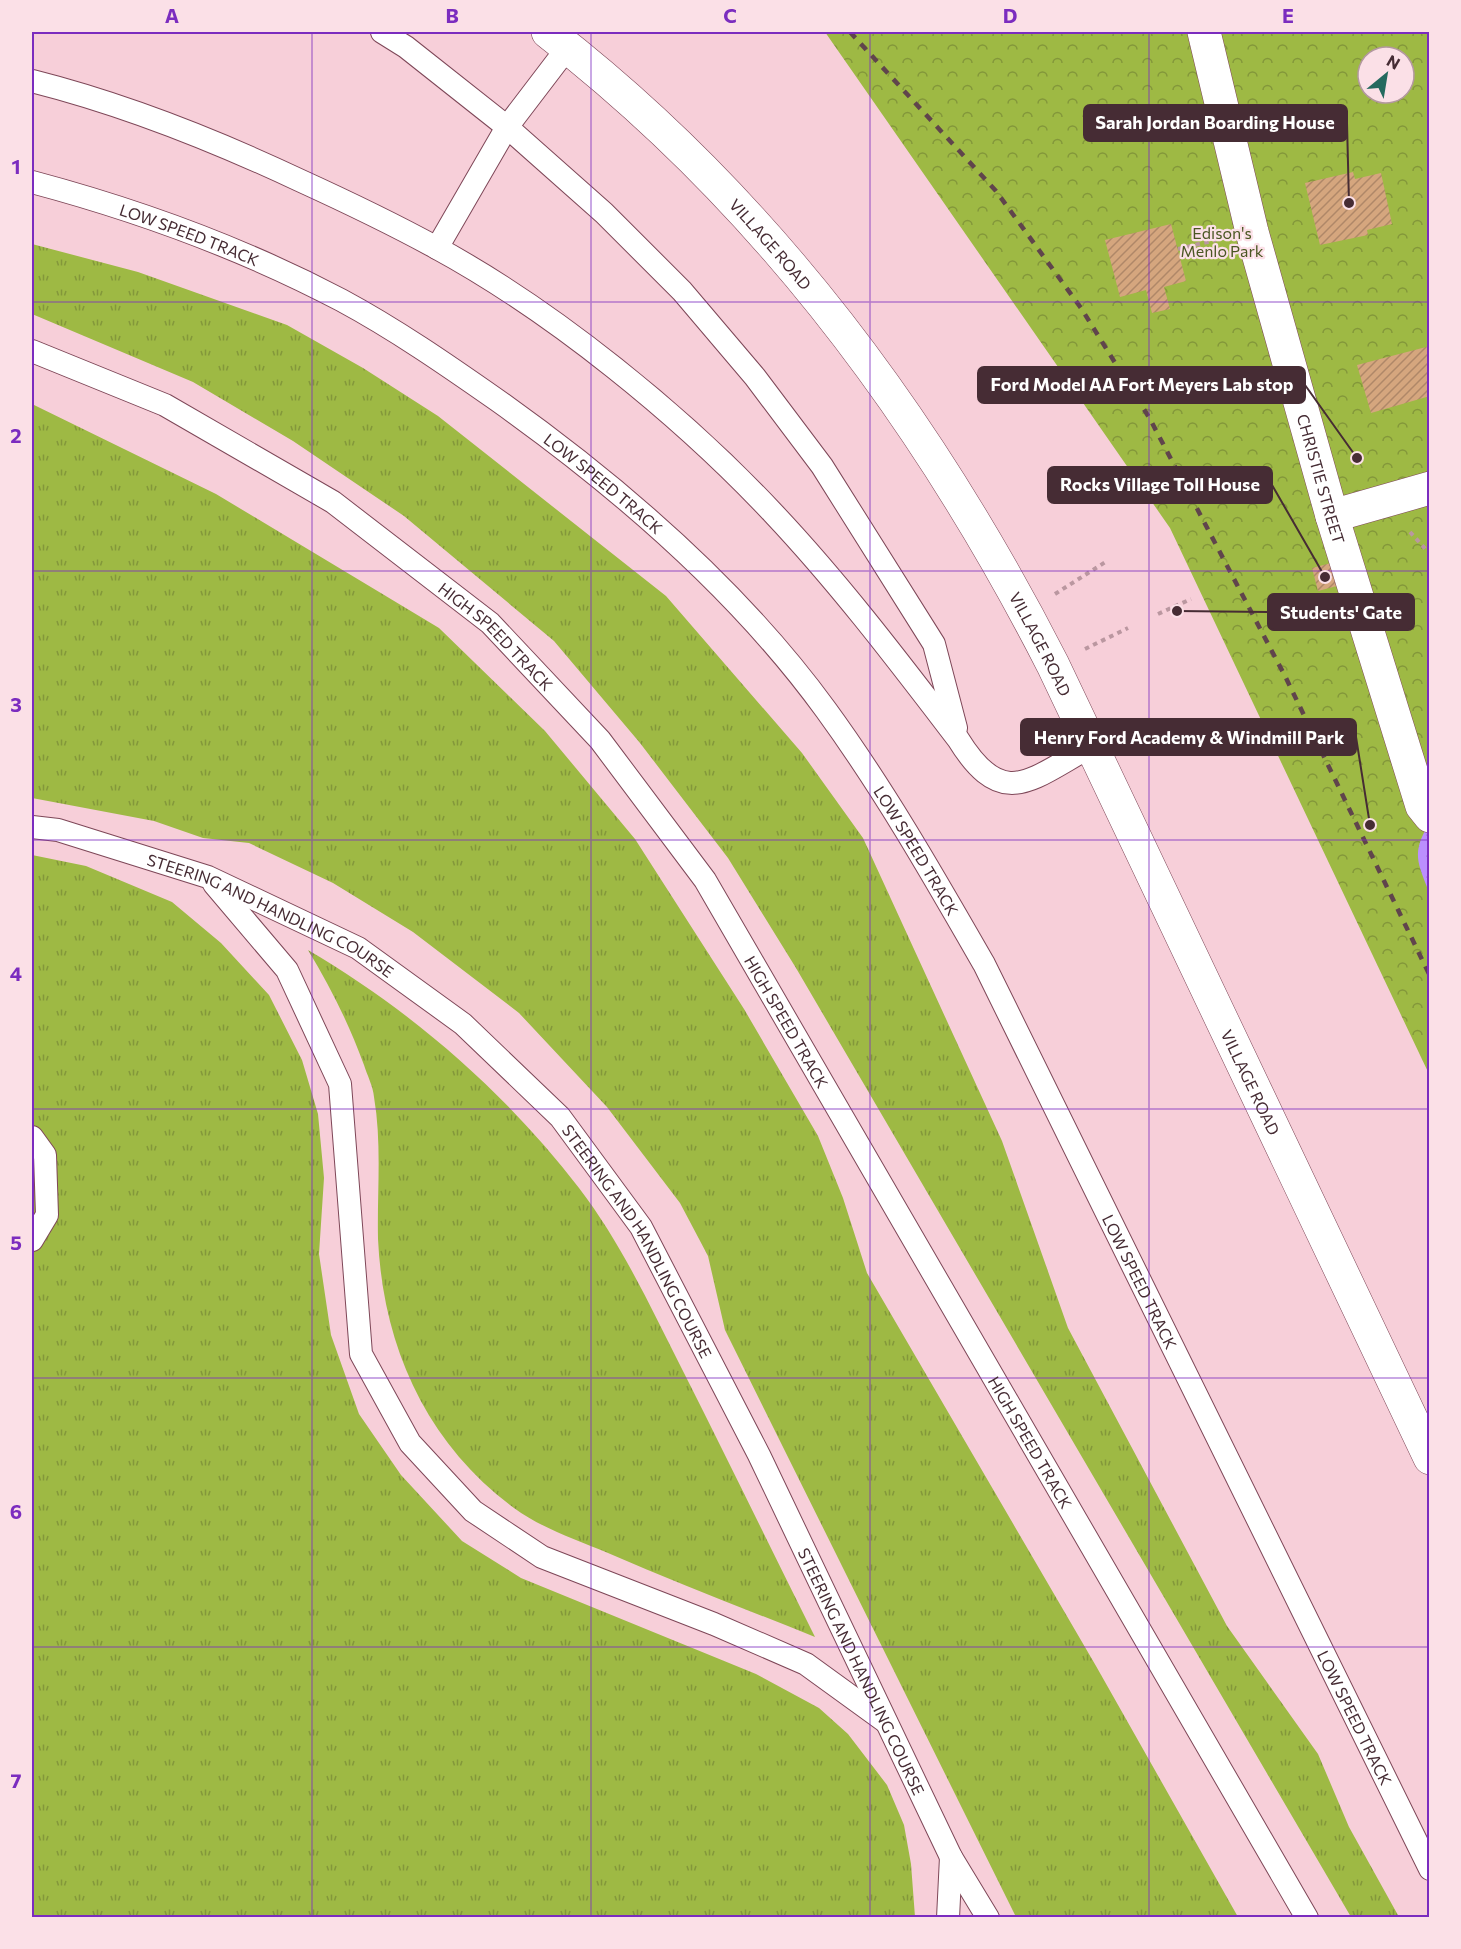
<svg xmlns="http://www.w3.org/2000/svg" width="1461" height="1949" font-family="Commissioner,sans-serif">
	<defs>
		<pattern id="grass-tufts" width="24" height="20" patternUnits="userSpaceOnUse" patternTransform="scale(1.5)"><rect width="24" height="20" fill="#9eb944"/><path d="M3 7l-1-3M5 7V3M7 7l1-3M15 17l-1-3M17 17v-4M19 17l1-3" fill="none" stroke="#83973a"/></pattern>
		<pattern id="park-crowns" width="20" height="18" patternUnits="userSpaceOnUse" patternTransform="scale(1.5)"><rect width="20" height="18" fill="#9eb944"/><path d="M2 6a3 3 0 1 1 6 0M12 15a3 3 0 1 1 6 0" fill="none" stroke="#83973a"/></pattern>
		<pattern id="water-ripples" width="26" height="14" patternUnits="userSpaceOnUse" patternTransform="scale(1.5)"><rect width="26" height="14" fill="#bb8ffe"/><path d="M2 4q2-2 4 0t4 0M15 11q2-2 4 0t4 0" fill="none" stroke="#9a75ce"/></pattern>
		<pattern id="building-hatch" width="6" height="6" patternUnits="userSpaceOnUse" patternTransform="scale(1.5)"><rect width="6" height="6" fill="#d5a67e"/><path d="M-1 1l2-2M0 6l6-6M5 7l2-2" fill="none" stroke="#af8768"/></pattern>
	</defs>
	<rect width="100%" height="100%" fill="#f7cfd9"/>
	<path fill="url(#grass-tufts)" d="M 32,244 L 138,272 L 287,325 L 363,368 L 438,416 L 666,596 L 802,753 L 863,838 L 1002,1141 L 1068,1328 L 1227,1626 L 1318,1754 L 1349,1827 L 1399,1917 L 1351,1917 L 796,968 L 728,858 L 640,743 L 554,641 L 404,516 L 293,441 L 193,382 L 32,314 Z
		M 32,404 L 216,494 L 439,628 L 545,731 L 635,839 L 744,1009 L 818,1136 L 843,1198 L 867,1273 L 1096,1666 L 1238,1917 L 1016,1917 L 725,1330 L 708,1256 L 680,1203 L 607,1107 L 519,1013 L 413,932 L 333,883 L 249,843 L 203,838 L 154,821 L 32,798 Z
		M 32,855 L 86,866 L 172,902 L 221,943 L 269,995 L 302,1060 L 318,1114 L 324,1178 L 319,1254 L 331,1335 L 359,1414 L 401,1475 L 462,1541 L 521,1578 L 756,1674 L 819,1708 L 848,1734 L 887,1785 L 904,1825 L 911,1864 L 915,1917 L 32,1917 Z
		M 308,950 C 412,1011 505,1092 579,1188 C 622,1244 652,1310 684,1373 C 728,1460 771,1549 815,1637 C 746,1609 676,1583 608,1553 C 577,1540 541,1528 514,1508 C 426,1443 383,1346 378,1239 C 377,1191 382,1144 374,1097 C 373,1086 367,1075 364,1065 C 349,1024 331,988 308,950 Z"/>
	<path fill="url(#park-crowns)" fill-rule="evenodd" d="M 825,32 L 1429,32 L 1429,1074 L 1170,528 ZM 1368,57 L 1404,57 L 1404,93 L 1368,93 Z"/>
	<path fill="url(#water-ripples)" d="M 1429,824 L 1429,892 C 1418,863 1411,853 1429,824 Z"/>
	<path fill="url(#building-hatch)" d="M 1353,172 L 1355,179 L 1381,173 L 1392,224 L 1367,230 L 1368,235 L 1320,245 L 1305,183 Z
		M 1171,224 L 1186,281 L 1164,287 L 1170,309 L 1152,313 L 1146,290 L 1120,297 L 1105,240 Z
		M 1430,346 L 1430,396 L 1371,413 L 1357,365 Z
		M 1331,563 L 1337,586 L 1318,591 L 1312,568 Z"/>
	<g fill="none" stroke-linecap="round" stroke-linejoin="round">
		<g stroke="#7e4758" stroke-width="24">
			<g id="lane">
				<path d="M 382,32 L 406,47 L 507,127 L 604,213 L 682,291 L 755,377 L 822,466 L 934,644 L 956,728"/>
				<path d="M 32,81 C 123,104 214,140 299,180 C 345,201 391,223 435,247 C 553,311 682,416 773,513 C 840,584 899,662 958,739 C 1003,812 1031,779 1090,747"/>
				<path id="s1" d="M 32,182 C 137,210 244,249 341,300 C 395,329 447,365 497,400 C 618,486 738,589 826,710 C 885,791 934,877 984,964 L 1430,1869"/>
				<path d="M 437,248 L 507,127 L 568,47"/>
				<path id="s2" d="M 32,351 L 165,405 L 333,502 L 490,623 L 600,740 L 705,880 L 1307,1918"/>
				<path id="s3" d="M 32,827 L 58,830 L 208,877 L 358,948 L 463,1024 L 560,1117 L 641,1227 L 759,1455 L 951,1857 L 988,1918"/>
				<path d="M 214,884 L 287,970 L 340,1084 L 361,1354 L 410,1443 L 473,1511 L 542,1557 L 714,1624 L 806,1664 L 886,1722"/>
				<path d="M 32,1137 L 45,1155 L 47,1215 L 32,1240"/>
				<path d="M 948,1918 L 951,1857"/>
			</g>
		</g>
		<g stroke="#7e4758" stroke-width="34">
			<g id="street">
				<path id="s4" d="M 1204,32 L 1252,232 L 1332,516 L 1422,806 L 1430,816"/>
				<path d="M 1332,516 L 1430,488"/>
			</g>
		</g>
		<g stroke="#7e4758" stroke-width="34">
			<g id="secondary">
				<path id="s5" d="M 548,32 C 765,200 929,422 1053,665 L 1430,1458"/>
			</g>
		</g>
		<path stroke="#ba97a0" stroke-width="4" stroke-dasharray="4.5 4.5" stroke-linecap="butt" d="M 1178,249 L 1216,240
			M 1410,532 L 1430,554
			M 1055,594 L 1107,561
			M 1158,614 L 1191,599
			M 1085,649 L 1128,628"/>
		<use href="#lane" stroke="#fff" stroke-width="22"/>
		<use href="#street" stroke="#fff" stroke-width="33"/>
		<use href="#secondary" stroke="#fff" stroke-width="33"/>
		<path stroke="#60444c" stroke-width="4.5" stroke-dasharray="8 8" stroke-linecap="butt" d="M 850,32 L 996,191 L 1081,308 L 1150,419 L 1286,678 L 1430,976"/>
	</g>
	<path fill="none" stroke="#7b2cbf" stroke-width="1.5" stroke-opacity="0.55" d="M 312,32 L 312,1918M 591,32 L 591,1918M 870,32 L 870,1918M 1149,32 L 1149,1918M 32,302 L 1430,302M 32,571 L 1430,571M 32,840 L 1430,840M 32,1109 L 1430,1109M 32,1378 L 1430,1378M 32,1647 L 1430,1647"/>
	<g text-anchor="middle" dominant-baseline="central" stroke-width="4.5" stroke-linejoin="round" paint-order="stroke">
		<g font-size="16" fill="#4a5622" stroke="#fbe0e7">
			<text x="1222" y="232">Edison's<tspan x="1222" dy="18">Menlo Park</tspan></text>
		</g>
		<g font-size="16" fill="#462c34" stroke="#fbe0e7">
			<text stroke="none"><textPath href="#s1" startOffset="166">LOW SPEED TRACK</textPath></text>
			<text stroke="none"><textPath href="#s5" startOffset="308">VILLAGE ROAD</textPath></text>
			<text stroke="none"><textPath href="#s4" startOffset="462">CHRISTIE STREET</textPath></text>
			<text stroke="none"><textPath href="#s1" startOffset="652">LOW SPEED TRACK</textPath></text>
			<text stroke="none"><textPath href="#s2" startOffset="549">HIGH SPEED TRACK</textPath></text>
			<text stroke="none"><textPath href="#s5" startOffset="792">VILLAGE ROAD</textPath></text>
			<text stroke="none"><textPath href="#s1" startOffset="1138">LOW SPEED TRACK</textPath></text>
			<text stroke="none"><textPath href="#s3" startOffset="256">STEERING AND HANDLING COURSE</textPath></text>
			<text stroke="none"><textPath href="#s2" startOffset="1035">HIGH SPEED TRACK</textPath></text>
			<text stroke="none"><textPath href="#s5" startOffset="1278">VILLAGE ROAD</textPath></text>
			<text stroke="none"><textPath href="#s3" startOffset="760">STEERING AND HANDLING COURSE</textPath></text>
			<text stroke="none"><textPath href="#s1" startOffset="1624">LOW SPEED TRACK</textPath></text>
			<text stroke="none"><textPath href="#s2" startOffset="1521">HIGH SPEED TRACK</textPath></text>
			<text stroke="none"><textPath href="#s3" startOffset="1246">STEERING AND HANDLING COURSE</textPath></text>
			<text stroke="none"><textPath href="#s1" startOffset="2110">LOW SPEED TRACK</textPath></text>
		</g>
	</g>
	<path fill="none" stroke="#462c34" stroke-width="2" d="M1349 203L1347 123M1357 458L1305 385M1325 577L1272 485M1177 611L1268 612M1370 825L1356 737"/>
	<g fill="#462c34" stroke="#fbe0e7" stroke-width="2">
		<circle cx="1349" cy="203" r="6"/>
		<circle cx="1357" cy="458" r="6"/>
		<circle cx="1325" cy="577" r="6"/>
		<circle cx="1177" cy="611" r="6"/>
		<circle cx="1370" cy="825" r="6"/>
	</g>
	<g fill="#462c34" stroke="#462c34" stroke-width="2">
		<rect x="1084" y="105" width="263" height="36" rx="6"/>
		<rect x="978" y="367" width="327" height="36" rx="6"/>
		<rect x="1048" y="467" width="224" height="36" rx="6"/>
		<rect x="1268" y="594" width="146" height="36" rx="6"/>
		<rect x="1021" y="719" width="335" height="36" rx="6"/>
	</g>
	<g font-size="18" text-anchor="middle" font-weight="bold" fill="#fff">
		<text x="1215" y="129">Sarah Jordan Boarding House</text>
		<text x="1142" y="391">Ford Model AA Fort Meyers Lab stop</text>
		<text x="1160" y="491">Rocks Village Toll House</text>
		<text x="1341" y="619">Students' Gate</text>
		<text x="1189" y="744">Henry Ford Academy &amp; Windmill Park</text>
	</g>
	<rect width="1461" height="1949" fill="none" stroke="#fbe0e7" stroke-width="66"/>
	<g transform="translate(1386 75) rotate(30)"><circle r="28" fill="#fbe0e7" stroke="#b3989f" stroke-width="1.5"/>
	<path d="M0-4.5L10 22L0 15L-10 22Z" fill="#246a5f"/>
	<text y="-9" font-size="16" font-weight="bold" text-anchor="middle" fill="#462c34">N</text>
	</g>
	<rect x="33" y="33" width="1395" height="1883" fill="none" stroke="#7b2cbf" stroke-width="2"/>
	<g font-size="20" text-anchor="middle" font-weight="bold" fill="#7b2cbf">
		<text x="172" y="23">A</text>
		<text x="452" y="23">B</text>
		<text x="730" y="23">C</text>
		<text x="1010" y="23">D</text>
		<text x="1288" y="23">E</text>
		<text x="16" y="174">1</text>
		<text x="16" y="443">2</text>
		<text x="16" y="712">3</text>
		<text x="16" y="981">4</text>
		<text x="16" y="1250">5</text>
		<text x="16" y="1519">6</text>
		<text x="16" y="1788">7</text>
	</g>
</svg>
